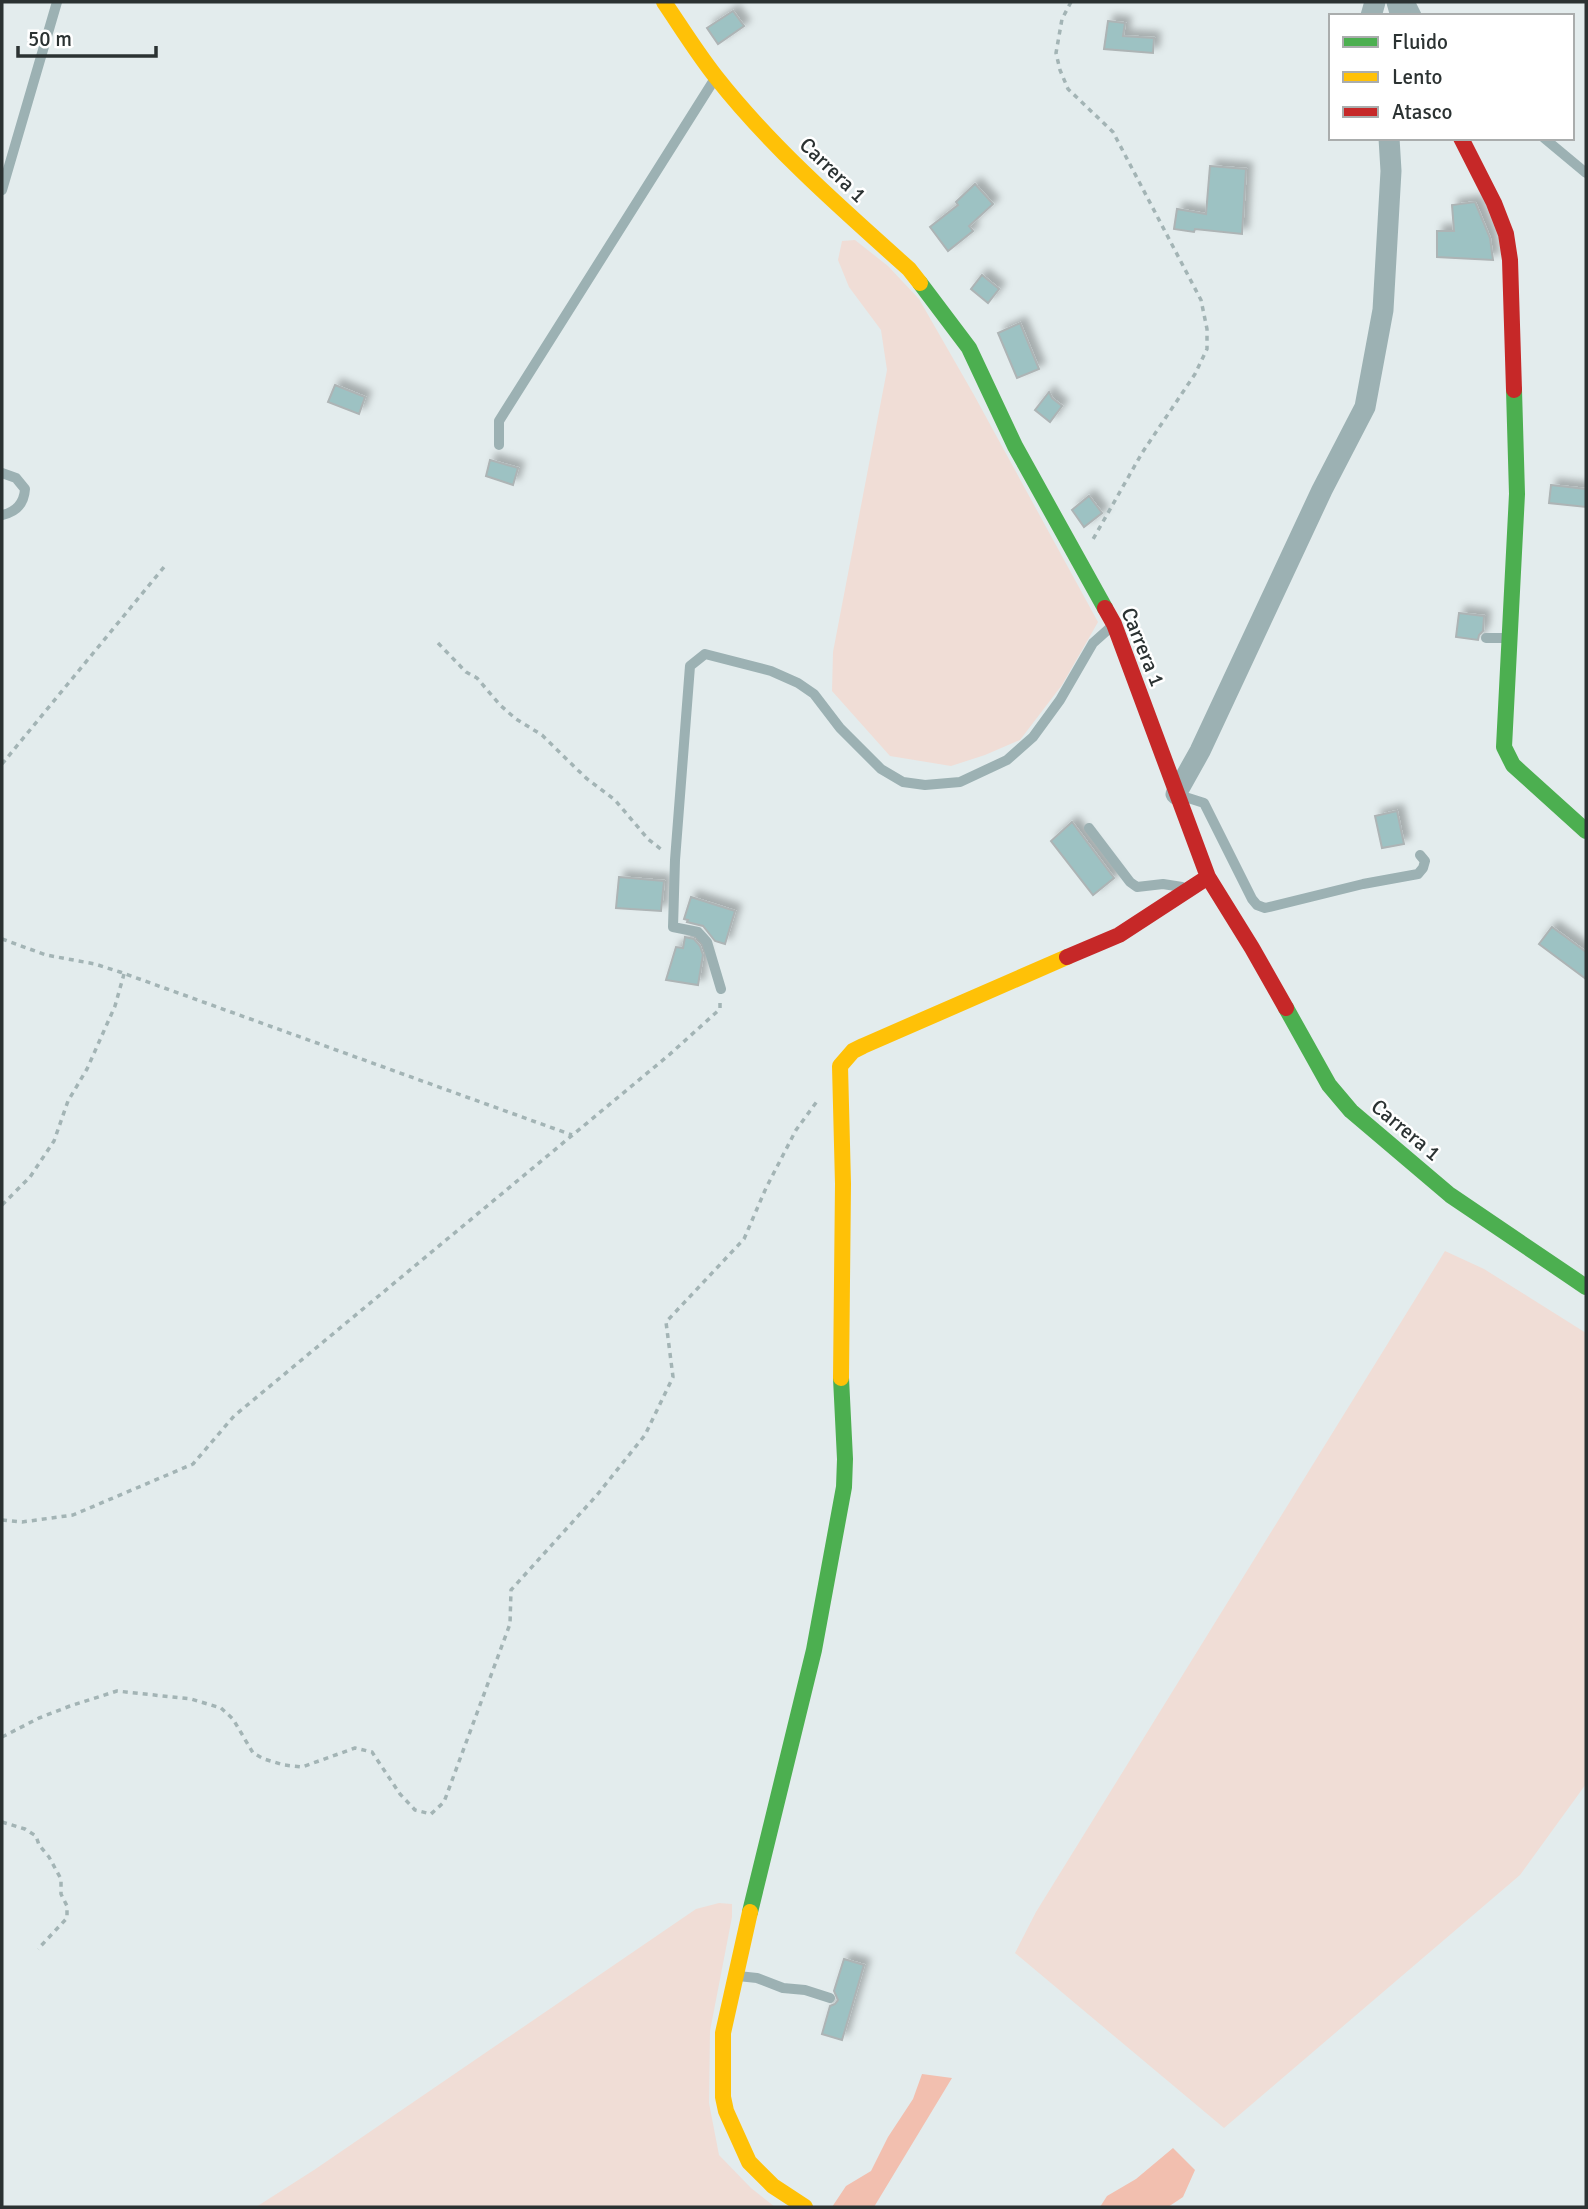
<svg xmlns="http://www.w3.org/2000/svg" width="1588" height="2209" font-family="Signika,sans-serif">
	<defs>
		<filter id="shadow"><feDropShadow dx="6" dy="-6" stdDeviation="3.5" flood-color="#0004"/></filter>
	</defs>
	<rect width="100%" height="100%" fill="#e3eced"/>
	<path fill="#f0ddd6" d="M 855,240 L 888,266 L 919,299 L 974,395 L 1098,622 L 1062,685 L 1020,740 L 985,755 L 951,766 L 890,756 L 832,691 L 833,652 L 887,370 L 881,330 L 849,287 L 838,260 L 842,241 Z
		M 1445,1251 L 1484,1269 L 1586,1333 L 1586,1784 L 1520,1875 L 1224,2128 L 1015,1953 L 1036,1912 Z
		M 719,1903 L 732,1904 L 732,1917 L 710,2031 L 709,2103 L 719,2155 L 751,2188 L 775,2207 L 256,2207 L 314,2170 L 696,1909 Z"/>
	<path fill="#f2bfaf" d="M 922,2074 L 952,2078 L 874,2207 L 832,2207 L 846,2186 L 871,2171 L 888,2137 L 913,2099 Z
		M 1173,2148 L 1195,2170 L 1183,2197 L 1168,2207 L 1100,2207 L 1107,2196 L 1136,2179 Z"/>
	<path fill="#9dc2c3" stroke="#adb4b5" stroke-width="2" filter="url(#shadow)" d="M 733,11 L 744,26 L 718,44 L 707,28 Z
		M 1108,21 L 1125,23 L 1123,36 L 1154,38 L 1153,53 L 1104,49 Z
		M 1210,166 L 1246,169 L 1242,234 L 1195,229 L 1194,232 L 1174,229 L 1177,209 L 1206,214 Z
		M 975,184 L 993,204 L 969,226 L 973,231 L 948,251 L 930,227 L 958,205 L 956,202 Z
		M 1475,202 L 1490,238 L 1493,260 L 1437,257 L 1437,231 L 1454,231 L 1452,205 Z
		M 982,275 L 999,289 L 988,303 L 971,289 Z
		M 1020,323 L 1039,369 L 1017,378 L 998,333 Z
		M 335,385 L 365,397 L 359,414 L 328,402 Z
		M 1049,392 L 1052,398 L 1062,406 L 1050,422 L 1035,410 Z
		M 490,460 L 518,468 L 513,485 L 486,476 Z
		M 1551,485 L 1586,489 L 1586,507 L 1549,503 Z
		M 1089,496 L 1102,513 L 1084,527 L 1072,510 Z
		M 1459,613 L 1484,616 L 1483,631 L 1479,635 L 1478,640 L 1456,637 Z
		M 1397,811 L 1404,844 L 1382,848 L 1375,816 Z
		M 1072,822 L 1114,878 L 1093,895 L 1051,841 Z
		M 619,877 L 664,881 L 661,911 L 616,908 Z
		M 691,897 L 735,911 L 725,944 L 715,941 L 703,926 L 687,922 L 688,920 L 684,919 Z
		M 1552,927 L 1586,952 L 1586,979 L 1539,944 Z
		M 685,937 L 694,939 L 700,946 L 703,955 L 698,985 L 666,980 L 676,947 L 683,948 Z
		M 844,1959 L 864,1965 L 842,2040 L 822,2034 L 830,2006 L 835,2004 L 838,2000 L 834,1991 Z"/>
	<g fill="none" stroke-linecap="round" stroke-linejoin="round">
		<path stroke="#a3b4b5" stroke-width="3.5" stroke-dasharray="5 5" stroke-linecap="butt" d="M 1071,2 L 1062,19 L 1056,53 L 1060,70 L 1068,89 L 1113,132 L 1201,300 L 1207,329 L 1207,349 L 1195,374 L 1142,453 L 1092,541
			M 438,643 L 466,672 L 477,678 L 500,705 L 516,719 L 542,735 L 586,778 L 615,800 L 648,839 L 662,850
			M 2,764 L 164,567
			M 2,939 L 46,955 L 95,964 L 120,972 L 572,1135
			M 2,1205 L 30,1177 L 54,1141 L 68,1101 L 87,1069 L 115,1006 L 124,974
			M 2,1520 L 22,1522 L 73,1515 L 193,1464 L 234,1416 L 669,1055 L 720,1009 L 720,1000
			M 2,1737 L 39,1718 L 70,1706 L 117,1691 L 191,1699 L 221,1708 L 233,1719 L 253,1753 L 264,1759 L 284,1765 L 302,1767 L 355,1748 L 372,1752 L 400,1794 L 415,1810 L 431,1814 L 444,1802 L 510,1624 L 511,1590 L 597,1495 L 645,1435 L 673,1377 L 666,1322 L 744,1239 L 766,1188 L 796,1130 L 818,1100
			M 2,1822 L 25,1829 L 36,1836 L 39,1845 L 49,1857 L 61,1879 L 61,1894 L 67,1906 L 67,1918 L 38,1949"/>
		<path stroke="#9cb1b3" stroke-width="10" d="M 1410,2 L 1417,16
			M 1544,138 L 1586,173
			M 2,190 L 57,2
			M 499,445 L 499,421 L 504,413 L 714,80
			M 2,473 L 16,478 L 25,489 C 24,504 16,512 2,515
			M 1486,638 L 1508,638
			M 1182,796 L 1204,803 L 1252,899 L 1257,905 L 1265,908 L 1363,884 L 1418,874 L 1423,868 L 1425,861 L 1420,855
			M 1089,828 L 1130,882 L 1137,887 L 1163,884 L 1182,887
			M 721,989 L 707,942 L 698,932 L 673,927 L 675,860 L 690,666 L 705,654 L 771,671 L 798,683 L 814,694 L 840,728 L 881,769 L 903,782 L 925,785 L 960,782 L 1007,760 L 1033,737 L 1060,700 L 1093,643 L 1112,626
			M 738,1976 L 757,1978 L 783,1988 L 805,1990 L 830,1998"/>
		<path stroke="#9cb1b3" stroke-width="21" d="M 1397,2 L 1401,16
			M 1371,16 L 1375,2
			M 1176,794 L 1200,751 L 1322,490 L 1365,407 L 1383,310 L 1391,171 L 1389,138"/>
		<path stroke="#4caf50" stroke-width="16" d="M 920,283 L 969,348 L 1015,446 L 1105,608
			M 1514,390 L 1517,494 L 1504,747 L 1513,765 L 1586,831
			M 1286,1008 L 1329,1085 L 1351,1111 L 1450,1195 L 1586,1287
			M 750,1912 L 814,1650 L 844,1487 L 845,1459 L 841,1378"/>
		<path stroke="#ffc107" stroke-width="16" d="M 664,2 C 681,27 697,53 716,77 C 771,147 843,210 909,269 L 920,283
			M 841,1378 L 843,1184 L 840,1066 L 853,1051 L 863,1046 L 1067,957
			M 750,1912 L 723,2033 L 723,2097 L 726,2111 L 749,2162 L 773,2186 L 805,2207"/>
		<path stroke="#c62828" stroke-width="16" d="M 1461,138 L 1494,203 L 1506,234 L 1510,260 L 1514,390
			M 1105,608 L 1114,624 L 1208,877 L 1252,948 L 1286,1008
			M 1067,957 L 1119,935 L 1208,877"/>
	</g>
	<g text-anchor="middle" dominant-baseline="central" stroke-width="5" stroke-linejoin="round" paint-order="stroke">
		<g font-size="21" fill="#2b3232" stroke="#fff">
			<text transform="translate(833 170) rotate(44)">Carrera 1</text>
			<text transform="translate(1143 647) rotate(68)">Carrera 1</text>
			<text transform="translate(1406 1130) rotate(40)">Carrera 1</text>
		</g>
	</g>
	<rect width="1588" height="2209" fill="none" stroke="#2b3232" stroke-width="7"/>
	<rect x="1329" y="14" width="245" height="126" fill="#ffffff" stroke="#aaadad" stroke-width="2"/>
	<rect x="1343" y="37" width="35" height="10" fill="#4caf50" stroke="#aaadad" stroke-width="2"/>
	<text x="1392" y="49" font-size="21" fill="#2b3232">Fluido</text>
	<rect x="1343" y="72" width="35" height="10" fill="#ffc107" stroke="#aaadad" stroke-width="2"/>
	<text x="1392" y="84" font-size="21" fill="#2b3232">Lento</text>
	<rect x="1343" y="107" width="35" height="10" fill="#c62828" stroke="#aaadad" stroke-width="2"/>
	<text x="1392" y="119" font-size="21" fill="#2b3232">Atasco</text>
	<path d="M18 46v10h138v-10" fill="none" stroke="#2b3232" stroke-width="3.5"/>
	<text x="28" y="46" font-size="21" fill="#2b3232" stroke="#ffffff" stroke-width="5" paint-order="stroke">50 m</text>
</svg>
